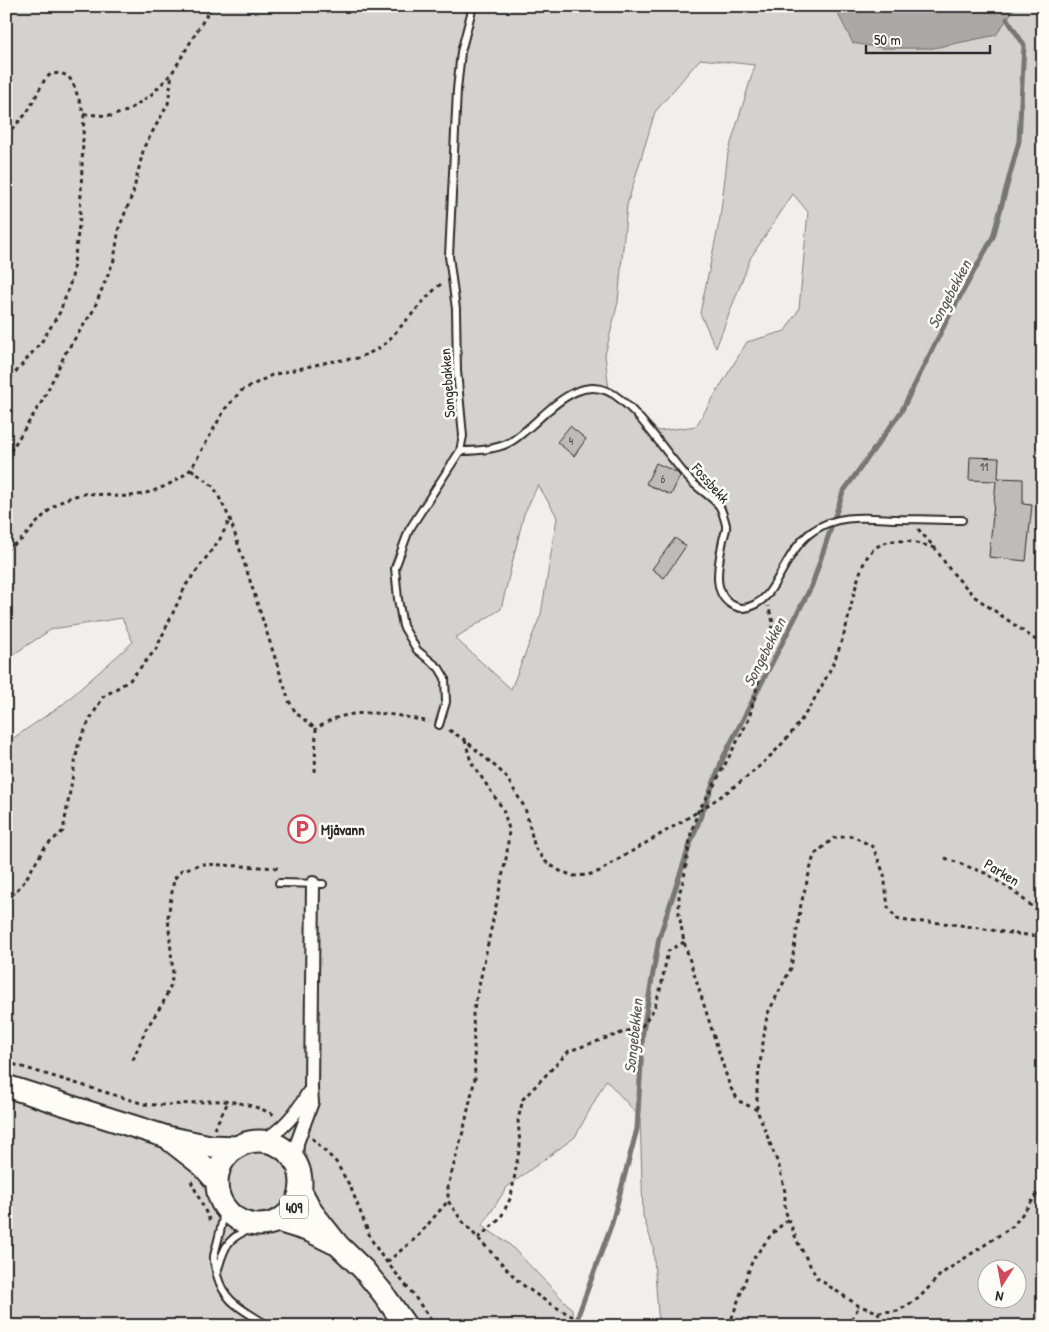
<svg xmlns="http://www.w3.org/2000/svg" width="1049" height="1332" font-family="'Patrick Hand',sans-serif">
	<rect width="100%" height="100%" fill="#f0efeb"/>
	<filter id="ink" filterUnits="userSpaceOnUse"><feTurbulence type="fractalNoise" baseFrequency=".02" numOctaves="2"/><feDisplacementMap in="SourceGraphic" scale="10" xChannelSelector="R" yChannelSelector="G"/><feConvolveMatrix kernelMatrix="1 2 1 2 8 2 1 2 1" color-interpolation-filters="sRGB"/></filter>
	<g filter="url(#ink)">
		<path fill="#d3d2cf" stroke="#7f7e7d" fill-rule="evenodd" d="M 6,6 L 834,6 L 853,43 L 882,48 L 933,48 L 996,35 L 1016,6 L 1043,6 L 1043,1326 L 659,1326 L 653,1246 L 643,1216 L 640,1117 L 606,1080 L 575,1137 L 507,1187 L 482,1226 L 509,1244 L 572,1309 L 574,1326 L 6,1326 L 6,743 L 62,705 L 133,642 L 122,618 L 52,629 L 6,659 ZM 700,59 L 755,65 L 728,153 L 720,218 L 700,313 L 716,348 L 751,257 L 793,194 L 808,212 L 799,309 L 785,331 L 747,342 L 696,426 L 659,431 L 609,391 L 605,355 L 618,302 L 627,205 L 655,112 ZM 538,485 L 555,513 L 557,518 L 541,614 L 511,689 L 455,638 L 501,609 L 524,514 ZM 986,1270 L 1016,1270 L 1016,1300 L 986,1300 Z"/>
		<path fill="#aaa9a7" stroke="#777775" d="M 834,6 L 1016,6 L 996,35 L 933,48 L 882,48 L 853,43 Z"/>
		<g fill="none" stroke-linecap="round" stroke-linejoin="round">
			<path stroke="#777775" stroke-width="5" d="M 576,1326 L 579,1313 L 612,1223 L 637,1129 L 643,1031 L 659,938 L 689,847 L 723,758 L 812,585 L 843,492 L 901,412 L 946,322 L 993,237 L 1019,141 L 1024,45 L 1007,19"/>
		</g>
		<path fill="#bdbcb8" stroke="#2b2b2b" d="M 570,426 L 586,439 L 574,456 L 557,442 Z
			M 970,457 L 999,458 L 998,478 L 1023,479 L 1023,504 L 1032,505 L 1026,561 L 989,557 L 996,481 L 969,480 Z
			M 656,463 L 676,472 L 680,476 L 671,495 L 646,484 Z
			M 675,538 L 686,546 L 664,578 L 652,569 Z"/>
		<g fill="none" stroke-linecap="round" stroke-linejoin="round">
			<g stroke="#2b2b2b" stroke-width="10">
				<path id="service" d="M 460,451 C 477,451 498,450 512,441 C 543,421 579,364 620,399 C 648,422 667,456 692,482 C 700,490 714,498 720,507 C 722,511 725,521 726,525 C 727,530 724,536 723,540 C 719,562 709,597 737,607 C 747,611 761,602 767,595 C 783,574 791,546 813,531 C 838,513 869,518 898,519 C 919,519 940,520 962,520
					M 439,725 L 446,702 L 445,678 L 439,668 L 417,650 L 403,626 L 398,599 L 395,568 L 409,530 L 460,451 L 463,436 L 457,371 L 456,309 L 449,256 L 457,90 L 461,52 L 473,6
					M 279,883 L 323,884
					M 224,1207 C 223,1226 218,1238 214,1256 C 213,1263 216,1269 217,1275 C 225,1305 246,1310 268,1326
					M 217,1273 C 225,1242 228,1238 258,1225"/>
			</g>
			<g stroke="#2b2b2b" stroke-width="16">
				<path id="minor" d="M 262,1141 C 283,1130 297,1113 308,1093
					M 296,1162 L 297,1143 L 312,1102 L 311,1089 L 313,883"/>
			</g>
			<g stroke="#2b2b2b" stroke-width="25">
				<path id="primary" d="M 6,1086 L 167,1137 L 210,1146 L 237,1147
					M217 1183a42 42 0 1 1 84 0a42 42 0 1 1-84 0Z
					M 171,1141 L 203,1166 L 217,1182
					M 301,1191 L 312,1212 L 338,1245 L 363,1269 L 382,1292 L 406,1326
					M 278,1221 L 310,1231 L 334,1243"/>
			</g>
			<path stroke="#2b2b2b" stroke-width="3" stroke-dasharray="4 4" stroke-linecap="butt" d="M 84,114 L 111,116 L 127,111 L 152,94 L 172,73 L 212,6
				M 6,135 L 27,113 L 45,79 L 51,74 L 60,73 L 68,76 L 73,83 L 84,114 L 80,218 L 72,278 L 60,312 L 42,341 L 6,384
				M 6,458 L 43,400 L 66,352 L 93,311 L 114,260 L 119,228 L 133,193 L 144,147 L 168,104 L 172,73
				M 191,469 L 214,487 L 230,519 L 289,701 L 296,713 L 316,729
				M 918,529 L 935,548 L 950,570 L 975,597 L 1043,645
				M 6,550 C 11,546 17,543 22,539 C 39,522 50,503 75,496 C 93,490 110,498 128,496 C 150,495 176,483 191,469 L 225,409 L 241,391 L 272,375 L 328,362 L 358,358 L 376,350 L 386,343 L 430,294 L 442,283
				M 449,730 L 465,740 L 505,775 L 525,808 L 535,848 L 546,862 L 560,871 L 574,876 L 588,875 L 600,871 C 676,822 765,784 812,703 C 825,681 837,658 844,634 C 851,613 857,562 874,549 C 892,534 916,543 935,548
				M 465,740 L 471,762 L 503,809 L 509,829 L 507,854 L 473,1014 L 475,1078 L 464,1128 L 448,1186 L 448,1201 L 462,1221 L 520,1283 L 547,1302 L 573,1317 L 599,1326
				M 315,772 L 316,729 C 322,725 329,720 336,718 C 366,708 399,715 429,722
				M 945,858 L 985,873 L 1013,891 L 1043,915
				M 6,902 L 24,882 L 45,847 L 63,831 L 78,746 L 89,721 L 103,697 L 130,680 L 156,649 L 186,585 L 220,539 L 230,519
				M 1043,936 C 1009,935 976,926 942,923 C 927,921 911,923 896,919 L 888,907 L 884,874 L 873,847 L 853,836 L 834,838 L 814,855 L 801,904 L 791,968 L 767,1015 L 757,1085 L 757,1110 L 779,1166 L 785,1192 L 785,1210 L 797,1241 L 817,1278 L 859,1306 L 878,1312 L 898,1311 L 919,1298 L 941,1274 L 1013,1226 L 1043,1187
				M 133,1060 L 146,1029 L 163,1003 L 170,987 L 173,974 L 168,917 L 174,879 L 182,870 L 202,864 L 279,868
				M 6,1062 L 144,1104 C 169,1107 187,1103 210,1101 C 233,1100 254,1105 275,1115
				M 757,1110 L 739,1101 L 730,1087 L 684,942 L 679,914 L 679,894 L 684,878 L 691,833 L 698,811 L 711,791 L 749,719 L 773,622 L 768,606
				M 214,1129 L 228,1102
				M 312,1138 L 336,1162 L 351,1188 L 371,1239 L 381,1255 L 413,1294 L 435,1326
				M 191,1181 L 211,1223
				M 478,1238 L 500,1219 L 511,1197 L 520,1145 L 518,1120 L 523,1099 L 569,1051 L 642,1026 L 654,1009 L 661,987 L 668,951 L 684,942
				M 387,1262 L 417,1237 L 448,1201
				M 878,1312 L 882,1326
				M 729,1326 L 753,1259 L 771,1235 L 788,1219
				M 848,1326 L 859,1306"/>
			<use href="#service" stroke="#fdfcf7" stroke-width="6"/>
			<use href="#minor" stroke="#fdfcf7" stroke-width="12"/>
			<use href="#primary" stroke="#fdfcf7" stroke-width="21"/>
		</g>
	</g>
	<defs>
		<g id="parking-ring" transform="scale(1.4375)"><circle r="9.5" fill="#fdfcf7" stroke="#d1495b" stroke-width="1.5"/><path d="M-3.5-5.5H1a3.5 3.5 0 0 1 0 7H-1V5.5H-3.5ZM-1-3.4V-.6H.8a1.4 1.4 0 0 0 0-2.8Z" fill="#d1495b"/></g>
	</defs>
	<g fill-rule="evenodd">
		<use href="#parking-ring" x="302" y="829"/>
	</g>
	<g text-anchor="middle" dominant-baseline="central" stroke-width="5" stroke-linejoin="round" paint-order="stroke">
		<g font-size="12" fill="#504f4e">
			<text x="571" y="440">4</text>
			<text x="984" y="466">11</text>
			<text x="663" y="478">6</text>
		</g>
		<rect fill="#fdfcf7" stroke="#6a6a68" stroke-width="1" x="280" y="1195.5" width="28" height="23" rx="4"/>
		<g font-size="14" font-weight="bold" fill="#2b2b2b">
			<text x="294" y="1207">409</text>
		</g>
		<g font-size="15" fill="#2b2b2b" stroke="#fdfcf7">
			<text transform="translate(447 383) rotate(-94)">Songebakken</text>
			<text transform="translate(711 483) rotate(48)">Fossbekk</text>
			<text transform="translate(1002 872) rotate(31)">Parken</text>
		</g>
		<g font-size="15" font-weight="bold" fill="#2b2b2b" stroke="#fdfcf7" text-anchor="start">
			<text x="321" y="829">Mjåvann</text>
		</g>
		<g font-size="16" font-style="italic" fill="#575756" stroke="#fdfcf7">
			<text transform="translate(949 294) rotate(-62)">Songebekken</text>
			<text transform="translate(764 652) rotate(-63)">Songebekken</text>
			<text transform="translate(633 1036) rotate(-84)">Songebekken</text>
		</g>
	</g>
	<rect width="1049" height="1332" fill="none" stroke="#fdfcf7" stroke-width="25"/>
	<rect x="12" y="12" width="1024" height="1307" fill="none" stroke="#2b2b2b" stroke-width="2" filter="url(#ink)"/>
	<g transform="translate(1002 1284) rotate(191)"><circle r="24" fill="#fdfcf7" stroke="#a9a8a5"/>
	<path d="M0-4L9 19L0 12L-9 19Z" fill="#d1495b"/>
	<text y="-8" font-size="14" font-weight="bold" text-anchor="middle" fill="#2b2b2b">N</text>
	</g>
	<path d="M866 45v8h124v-8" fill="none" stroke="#2b2b2b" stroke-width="2.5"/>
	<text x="874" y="45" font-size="15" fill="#2b2b2b" stroke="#fdfcf7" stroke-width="4" paint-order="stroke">50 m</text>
</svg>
